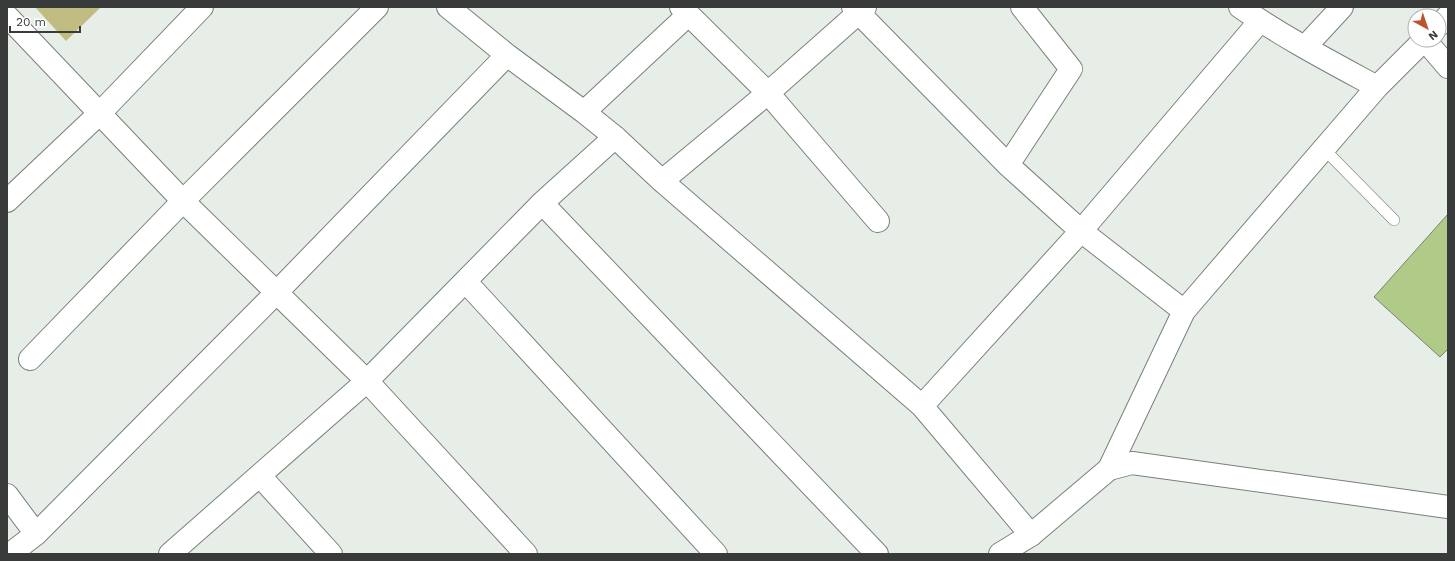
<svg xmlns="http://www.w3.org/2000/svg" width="1455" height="561" font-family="'Work Sans',sans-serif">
	<rect width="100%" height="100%" fill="#e6eee7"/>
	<path fill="#c1bd82" d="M 35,7 L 101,7 L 66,41 Z"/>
	<path fill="#b0cb87" stroke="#7c8078" d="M 1448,214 L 1448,349 L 1440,357 L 1374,297 Z"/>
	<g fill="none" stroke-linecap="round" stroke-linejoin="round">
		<g stroke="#7a817b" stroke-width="12">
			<path id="service" d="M 1324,149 L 1394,220"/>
		</g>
		<g stroke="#7a817b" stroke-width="24">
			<path id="minor" d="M 448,7 L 507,55 L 584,112 L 615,137 L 662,181 L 922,406 L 1031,535
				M 681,7 L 768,93 L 878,221
				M 853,7 L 1008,165 L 1081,231 L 1184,311
				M 1240,7 C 1283,37 1331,62 1377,87
				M 7,16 L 183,201 L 367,381 L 526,554
				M 1439,25 L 1448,16
				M 1425,40 L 1448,67
				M 1305,47 L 1342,7
				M 584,112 L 688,15
				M 1008,165 L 1071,69 L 1022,7
				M 662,181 L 768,93 L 865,7
				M 7,201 L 100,113 L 202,7
				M 542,203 L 877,554
				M 466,282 L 716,554
				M 30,359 L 183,201 L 377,7
				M 922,406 L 1081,231 L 1260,21
				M 1109,469 L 1184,311 L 1377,87 L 1424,40
				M 260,476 L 331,554
				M 7,495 L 36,534 L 10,554
				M 36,534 L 276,293 L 507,55
				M 170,554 L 367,381 L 542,203 L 615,137"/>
		</g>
		<g stroke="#7a817b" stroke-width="24">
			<path id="tertiary" d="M 1000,554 L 1031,535 L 1109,469 L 1132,463 L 1448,507"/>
		</g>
		<use href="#service" stroke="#fff" stroke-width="11"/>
		<use href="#minor" stroke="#fff" stroke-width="22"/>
		<use href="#tertiary" stroke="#fff" stroke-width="22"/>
	</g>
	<rect width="1455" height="561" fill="none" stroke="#383b39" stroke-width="16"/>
	<g transform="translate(1427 28) rotate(140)"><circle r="19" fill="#ffffff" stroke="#afb1b0"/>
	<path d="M0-3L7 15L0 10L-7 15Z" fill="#bb542c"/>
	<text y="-6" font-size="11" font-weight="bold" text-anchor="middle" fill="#383b39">N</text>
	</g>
	<path d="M10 26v6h70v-6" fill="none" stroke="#383b39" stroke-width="2"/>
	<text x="16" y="26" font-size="12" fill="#383b39" stroke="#ffffff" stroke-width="3" paint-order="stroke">20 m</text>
</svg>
